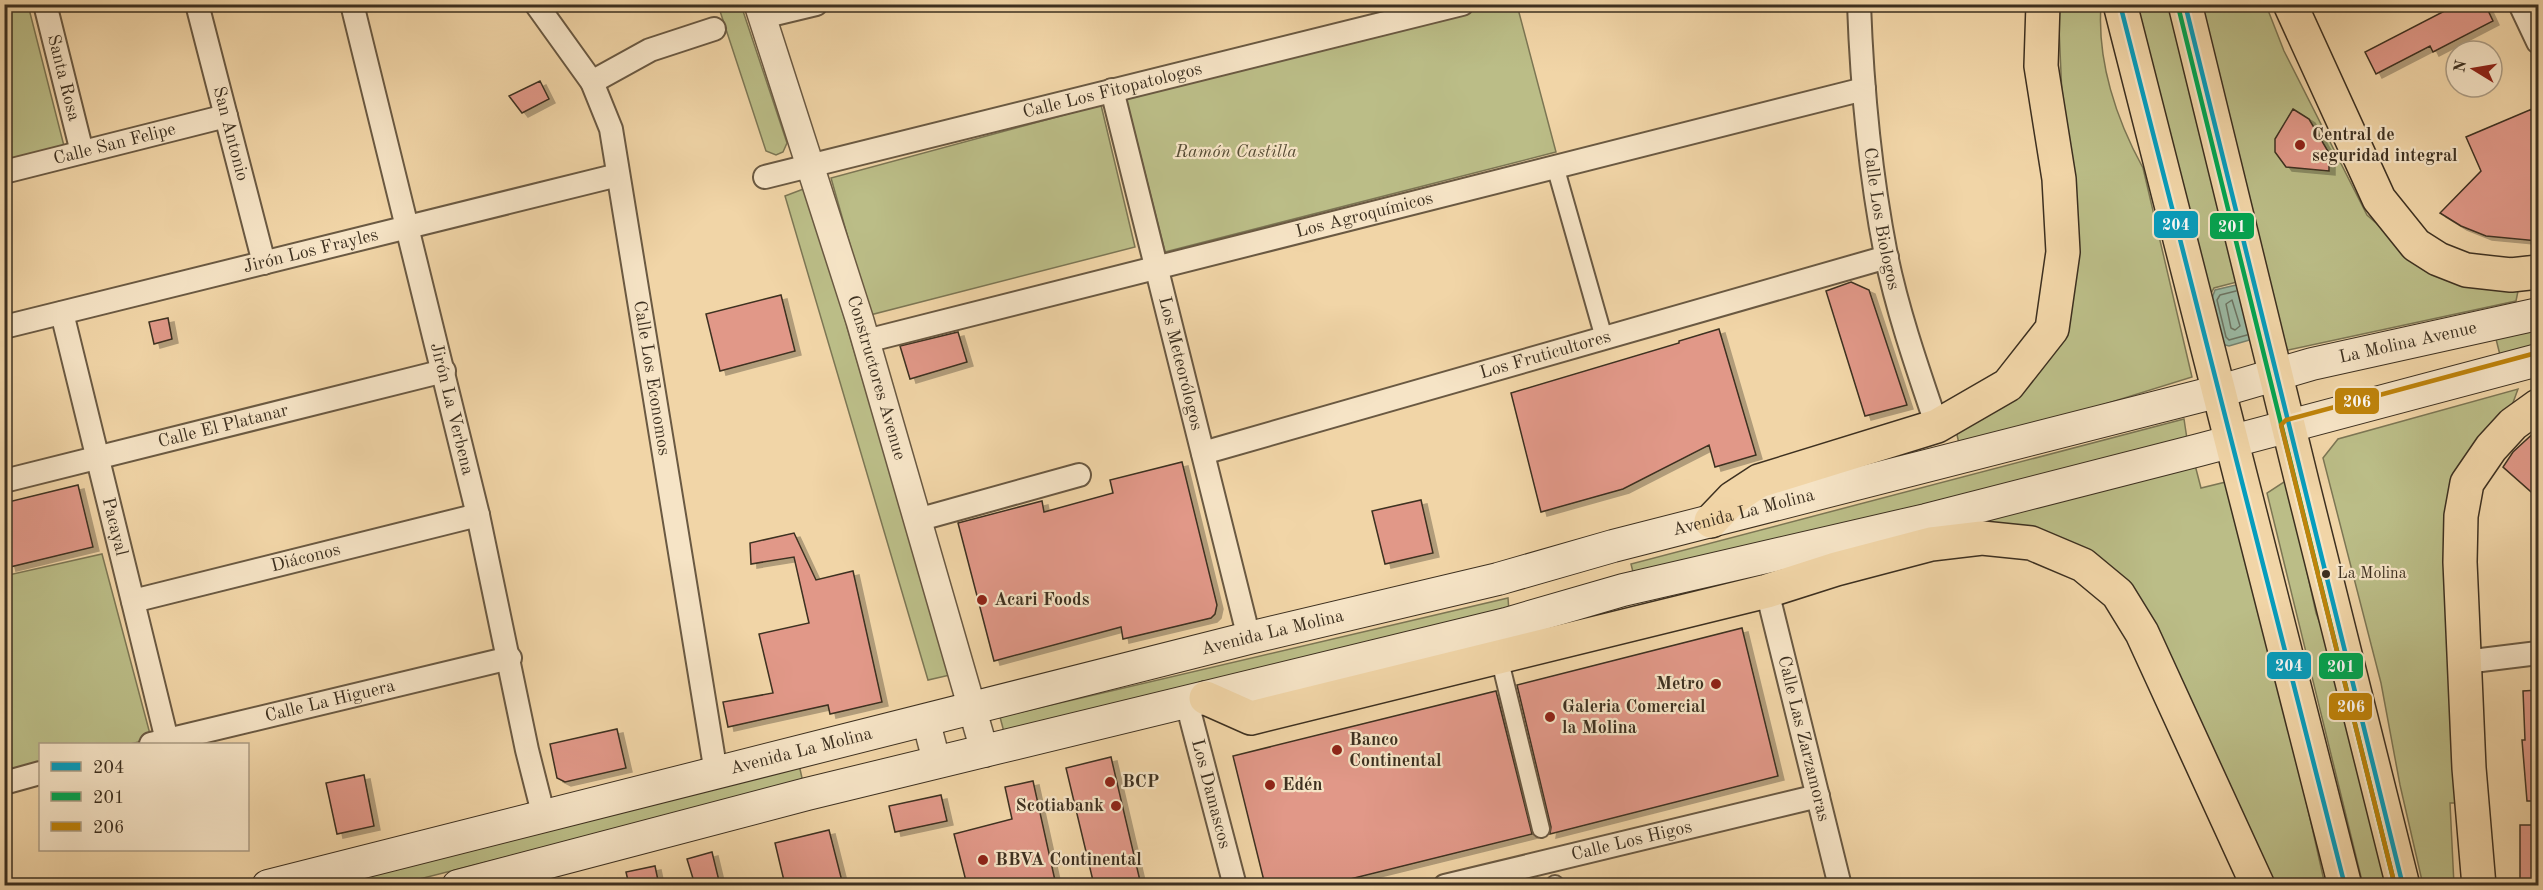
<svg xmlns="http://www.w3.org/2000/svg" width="2543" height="890" font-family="'Old Standard TT',serif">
	<defs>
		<filter id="shadow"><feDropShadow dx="6" dy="4" stdDeviation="0" flood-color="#0004"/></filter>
	</defs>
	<rect width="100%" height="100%" fill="#f1d5a7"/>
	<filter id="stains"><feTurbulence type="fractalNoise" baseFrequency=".00333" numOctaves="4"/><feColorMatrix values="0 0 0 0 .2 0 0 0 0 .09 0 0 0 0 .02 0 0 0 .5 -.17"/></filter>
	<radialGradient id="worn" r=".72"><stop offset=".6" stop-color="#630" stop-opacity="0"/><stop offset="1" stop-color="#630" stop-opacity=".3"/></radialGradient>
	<path fill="#bbbd87" stroke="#7c7654" stroke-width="1.5" d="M 4,5 L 28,5 L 64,146 L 4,161 Z
		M 718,5 L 741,5 L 787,143 L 783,152 L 776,155 L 766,151 Z
		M 1494,5 L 1517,5 L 1556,152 L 1165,252 L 1126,98 Z
		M 2058,5 L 2101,5 C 2097,61 2116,119 2143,168 L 2192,377 L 1967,447 L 1959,444 L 1956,430 L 2036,366 L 2062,96 Z
		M 2132,5 L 2175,5 L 2237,282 L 2214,288 L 2209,297 Z
		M 2199,5 L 2266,5 L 2284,51 L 2367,215 L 2424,265 L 2519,286 L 2516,301 L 2284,351 Z
		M 1101,105 L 1135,247 L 870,315 L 831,178 Z
		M 806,188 L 950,675 L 928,680 L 785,196 Z
		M 2538,328 L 2538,345 L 2500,355 L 2496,339 Z
		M 2518,389 L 2507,419 L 2477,454 L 2458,803 L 2450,803 L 2454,885 L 2423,885 L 2400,785 L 2381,683 L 2323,458 L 2338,439 Z
		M 2184,419 L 2187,439 L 1634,576 L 1631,564 Z
		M 2195,465 L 2201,488 L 2234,480 L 2325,885 L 2274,885 L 2123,585 L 1968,518 Z
		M 2287,480 L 2316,613 L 2340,676 L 2391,885 L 2363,885 L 2267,493 Z
		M 102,554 L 150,734 L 143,741 L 130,744 L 40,744 L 40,766 L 5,775 L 4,576 Z
		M 1508,598 L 1509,612 L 1004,732 L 1000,717 Z
		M 794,765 L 800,769 L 802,778 L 797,783 L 396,885 L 320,886 Z"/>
	<path fill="#9bb9a3" stroke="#75826f" stroke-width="1.5" d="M 2236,285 L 2241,285 L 2253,339 L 2229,346 L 2221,344 L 2211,301 L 2215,290 Z"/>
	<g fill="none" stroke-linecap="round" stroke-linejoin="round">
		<path stroke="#6c7462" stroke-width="1.5" d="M 2236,291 L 2220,295 L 2217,300 L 2226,337 L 2229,340 L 2247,335
			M 2232,300 L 2240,326 L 2235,330 L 2231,328 L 2226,304 Z"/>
	</g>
	<path fill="#e19888" stroke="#3d3020" stroke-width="1.5" filter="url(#shadow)" d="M 2458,4 L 2485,4 L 2493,21 L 2433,52 L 2430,46 L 2376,74 L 2365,52 Z
		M 540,81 L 549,99 L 522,113 L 509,96 Z
		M 2293,109 L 2309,119 L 2329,153 L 2329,171 L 2286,167 L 2275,152 L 2275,139 Z
		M 2532,109 L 2538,124 L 2538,241 L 2486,236 L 2461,226 L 2440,213 L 2481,171 L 2466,137 Z
		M 1851,282 L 1869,290 L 1907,405 L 1865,416 L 1826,291 Z
		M 781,295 L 795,351 L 720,371 L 706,314 Z
		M 168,318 L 172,339 L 154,344 L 149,322 Z
		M 1719,329 L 1756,455 L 1715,467 L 1709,445 L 1623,489 L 1541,512 L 1511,393 L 1679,343 L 1679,341 Z
		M 958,332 L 967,362 L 910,379 L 900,346 Z
		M 2538,429 L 2538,498 L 2503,467 L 2513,452 Z
		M 1182,462 L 1217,605 L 1215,614 L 1211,618 L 1123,639 L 1121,627 L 994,661 L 958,523 L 1042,501 L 1044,512 L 1113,493 L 1110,480 Z
		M 78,485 L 93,547 L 10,567 L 4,546 L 4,503 Z
		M 1421,500 L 1433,553 L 1385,564 L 1372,511 Z
		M 794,533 L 816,580 L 853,571 L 882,702 L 830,714 L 828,705 L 728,727 L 723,702 L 773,693 L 759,634 L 809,623 L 794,557 L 751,564 L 750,543 Z
		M 1742,628 L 1778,776 L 1550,834 L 1551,827 L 1517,685 Z
		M 2538,690 L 2538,801 L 2527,801 L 2522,740 L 2525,740 L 2523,691 Z
		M 1496,691 L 1532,834 L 1326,885 L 1265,885 L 1233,756 Z
		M 617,729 L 626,768 L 565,782 L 557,778 L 550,744 Z
		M 1111,757 L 1141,885 L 1094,885 L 1066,768 Z
		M 364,775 L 374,826 L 337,834 L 326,783 Z
		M 1033,781 L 1056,885 L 967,885 L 954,834 L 1012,819 L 1005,787 Z
		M 941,795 L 947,821 L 895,832 L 889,806 Z
		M 2520,825 L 2538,825 L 2538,885 L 2520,885 Z
		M 829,830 L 843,885 L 785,885 L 775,843 Z
		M 712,852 L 720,885 L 695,885 L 687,859 Z
		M 655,866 L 659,885 L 629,885 L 626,872 Z"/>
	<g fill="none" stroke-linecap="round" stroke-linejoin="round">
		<g stroke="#6a5942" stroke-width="20">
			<path id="pedestrian" d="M 1555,166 L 1604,338
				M 1499,657 L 1541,829
				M 1555,884 L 1555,886"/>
		</g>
		<g stroke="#6a5942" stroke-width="26">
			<g id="minor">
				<path id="s1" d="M 45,4 L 82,152"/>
				<path id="s2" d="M 197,4 L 264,263"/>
				<path id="s3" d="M 352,4 L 478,515 L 527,750 L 544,817"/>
				<path id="s4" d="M 536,4 L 592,82 L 611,129 L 716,773"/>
				<path id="s5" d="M 1859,4 C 1862,88 1870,173 1886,255 C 1898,313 1918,370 1937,426"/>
				<path d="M 2520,4 L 2538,42"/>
				<path d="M 762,17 L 816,4"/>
				<path d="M 592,82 L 650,50 L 714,29"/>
				<path id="s6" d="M 1112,90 L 1249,638"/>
				<path id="s7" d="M 4,172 L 226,116"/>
				<path id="s8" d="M 765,177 L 1462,4"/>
				<path id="s9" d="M 62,313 L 167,740"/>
				<path id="s10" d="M 4,327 L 618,175"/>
				<path id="s11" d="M 866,341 L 1864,89"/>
				<path id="s12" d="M 1203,453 L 1887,257"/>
				<path id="s13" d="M 4,481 L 444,371"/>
				<path d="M 917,520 L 1079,475"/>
				<path id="s14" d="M 1767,591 L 1840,886"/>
				<path id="s15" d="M 133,601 L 478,515"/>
				<path d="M 2465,662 L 2538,653"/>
				<path id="s16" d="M 1187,703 L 1235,886"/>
				<path id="s17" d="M 151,744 L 510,658"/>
				<path d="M 4,783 L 40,773"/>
				<path id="s18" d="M 1445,886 L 1818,796"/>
			</g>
		</g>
		<g stroke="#6a5942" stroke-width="30">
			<g id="tertiary">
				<path id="s19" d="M 758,4 L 860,321 L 985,753"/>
				<path d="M 926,721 L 937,763"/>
			</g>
		</g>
		<g stroke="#3d3020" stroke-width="34">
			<g id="secondary">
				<path id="s20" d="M 268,886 L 1249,638 L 1498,579 L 1613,546 L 2220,391 L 2312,364 L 2538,314"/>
				<path d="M 458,886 L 807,794 L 1506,624 L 1623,590 L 1926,520 L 2199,450 L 2538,360"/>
			</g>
		</g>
		<g stroke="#3d3020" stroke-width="36">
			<path id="primary" d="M 2120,4 L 2345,886
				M 2185,4 C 2256,299 2329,592 2403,886
				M 2290,4 L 2379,199 L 2416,245 L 2438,259 L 2466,270 L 2511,275 L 2538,272
				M 1711,521 L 1733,498 L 1759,481 L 1937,426 L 2008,385 L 2052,329 L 2063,252 L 2059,179 L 2041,66 L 2043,4
				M 1206,698 L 1251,718 L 1767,591 L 1836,569 L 1931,544 L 1982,538 L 2031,543 L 2083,565 L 2118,594 L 2142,633 L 2258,886
				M 2479,886 L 2469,768 L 2460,562 L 2461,516 L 2467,483 L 2491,448 L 2513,424 L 2538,406"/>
		</g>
		<use href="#pedestrian" stroke="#f6e4c6" stroke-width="16"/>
		<use href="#minor" stroke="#f6e4c6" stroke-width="22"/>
		<use href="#tertiary" stroke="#f6e4c6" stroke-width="27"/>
		<use href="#secondary" stroke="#f6e4c6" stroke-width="32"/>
		<use href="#primary" stroke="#f1d5a7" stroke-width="33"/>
		<g stroke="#f6e4c6" stroke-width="9">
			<path id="bus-1" d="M 2120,4 L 2345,886
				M 2185,4 L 2403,886"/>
		</g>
		<g stroke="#f6e4c6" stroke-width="9">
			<path id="bus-2" d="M 2178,6 L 2395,886"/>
		</g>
		<g stroke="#f6e4c6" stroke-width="9">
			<path id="bus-3" d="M 2395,886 L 2281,425 L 2286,420 L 2536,353"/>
		</g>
		<use href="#bus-1" stroke="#069dbd" stroke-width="4.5"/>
		<use href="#bus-2" stroke="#00a651" stroke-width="4.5"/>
		<use href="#bus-3" stroke="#bf830a" stroke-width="4.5"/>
	</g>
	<g fill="#8f2418" stroke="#f6e4c6" stroke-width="2">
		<circle cx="2300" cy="145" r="6"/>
		<circle cx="982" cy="600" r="6"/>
		<circle cx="1716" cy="684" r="6"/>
		<circle cx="1550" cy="717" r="6"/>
		<circle cx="1337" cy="750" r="6"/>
		<circle cx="1110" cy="782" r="6"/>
		<circle cx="1270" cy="785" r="6"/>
		<circle cx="1116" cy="806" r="6"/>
		<circle cx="983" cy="860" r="6"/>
	</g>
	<circle fill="#3d3020" stroke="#f6e4c6" stroke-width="2" cx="2326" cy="574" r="5"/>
	<g text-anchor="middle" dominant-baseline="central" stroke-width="4.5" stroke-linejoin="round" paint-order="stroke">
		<g font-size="16" fill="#3d3020" stroke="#f6e4c6" text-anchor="start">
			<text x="2337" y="574">La Molina</text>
		</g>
		<g font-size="18" fill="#3d3020" stroke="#f6e4c6">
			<text stroke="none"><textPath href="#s1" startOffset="76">Santa Rosa</textPath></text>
			<text stroke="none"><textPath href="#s8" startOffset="358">Calle Los Fitopatologos</textPath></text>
			<text stroke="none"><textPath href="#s2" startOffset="134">San Antonio</textPath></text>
			<text stroke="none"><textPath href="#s7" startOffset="114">Calle San Felipe</textPath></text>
			<text stroke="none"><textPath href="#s11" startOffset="514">Los Agroquímicos</textPath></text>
			<text stroke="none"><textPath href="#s5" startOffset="216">Calle Los Biologos</textPath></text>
			<text stroke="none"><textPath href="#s10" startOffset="316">Jirón Los Frayles</textPath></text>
			<text stroke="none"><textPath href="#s20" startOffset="2208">La Molina Avenue</textPath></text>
			<text stroke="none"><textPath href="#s12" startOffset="356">Los Fruticultores</textPath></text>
			<text stroke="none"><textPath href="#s6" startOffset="282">Los Meteorólogos</textPath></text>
			<text stroke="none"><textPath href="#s19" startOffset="392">Constructores Avenue</textPath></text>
			<text stroke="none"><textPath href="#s4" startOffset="399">Calle Los Economos</textPath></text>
			<text stroke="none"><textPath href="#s3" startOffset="417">Jirón La Verbena</textPath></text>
			<text stroke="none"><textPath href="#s13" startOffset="226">Calle El Platanar</textPath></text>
			<text stroke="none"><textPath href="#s20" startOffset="1522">Avenida La Molina</textPath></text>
			<text stroke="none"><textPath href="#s9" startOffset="220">Pacayal</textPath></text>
			<text stroke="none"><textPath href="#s15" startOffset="178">Diáconos</textPath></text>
			<text stroke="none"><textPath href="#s20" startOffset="1036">Avenida La Molina</textPath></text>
			<text stroke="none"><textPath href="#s17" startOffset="184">Calle La Higuera</textPath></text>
			<text stroke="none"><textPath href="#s14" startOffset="152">Calle Las Zarzamoras</textPath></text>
			<text stroke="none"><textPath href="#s20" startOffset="550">Avenida La Molina</textPath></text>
			<text stroke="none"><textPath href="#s16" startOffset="94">Los Damascos</textPath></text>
			<text stroke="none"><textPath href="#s18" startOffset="192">Calle Los Higos</textPath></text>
		</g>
		<g font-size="18" font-weight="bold" fill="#3d3020" stroke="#f6e4c6" text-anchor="start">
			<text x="2312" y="135">Central de<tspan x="2312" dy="21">seguridad integral</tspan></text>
			<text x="994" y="600">Acari Foods</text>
			<text x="1704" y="684" text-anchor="end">Metro</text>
			<text x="1562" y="707">Galeria Comercial<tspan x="1562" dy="21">la Molina</tspan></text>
			<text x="1349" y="740">Banco<tspan x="1349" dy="21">Continental</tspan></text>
			<text x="1122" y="782">BCP</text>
			<text x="1282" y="785">Edén</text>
			<text x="1104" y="806" text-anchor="end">Scotiabank</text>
			<text x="995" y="860">BBVA Continental</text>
		</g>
		<g font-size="18" font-style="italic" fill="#564c35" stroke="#f6e4c6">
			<text x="1236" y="152">Ramón Castilla</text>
		</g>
	</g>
	<g stroke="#f6e4c6" stroke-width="2">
		<rect x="2153" y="210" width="46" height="29" rx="6" fill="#069dbd"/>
		<rect x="2209" y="212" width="46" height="28" rx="6" fill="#00a651"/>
		<rect x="2334" y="387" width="46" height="28" rx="6" fill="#bf830a"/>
		<rect x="2266" y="651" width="46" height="29" rx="6" fill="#069dbd"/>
		<rect x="2318" y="652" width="46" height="28" rx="6" fill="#00a651"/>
		<rect x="2328" y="692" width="45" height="29" rx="6" fill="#bf830a"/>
	</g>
	<g font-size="16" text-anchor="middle" font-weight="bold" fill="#fff">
		<text x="2176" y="230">204</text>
		<text x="2232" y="232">201</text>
		<text x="2357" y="407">206</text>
		<text x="2289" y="671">204</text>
		<text x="2341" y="672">201</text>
		<text x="2351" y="712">206</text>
	</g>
	<rect width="2543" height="890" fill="none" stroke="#f1d5a7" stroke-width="24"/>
	<rect x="6" y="6" width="2531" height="878" fill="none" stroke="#3d3020" stroke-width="3"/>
	<rect x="12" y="12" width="2519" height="866" fill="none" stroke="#3d3020" stroke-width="1.5"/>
	<rect x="39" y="743" width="210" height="108" fill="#f6e4c6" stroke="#ac9c84" stroke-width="1.5"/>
	<rect x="51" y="762" width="30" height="9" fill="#069dbd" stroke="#ac9c84" stroke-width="1.5"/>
	<text x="93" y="773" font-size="18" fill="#3d3020">204</text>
	<rect x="51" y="792" width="30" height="9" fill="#00a651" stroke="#ac9c84" stroke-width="1.5"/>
	<text x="93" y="803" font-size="18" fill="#3d3020">201</text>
	<rect x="51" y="822" width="30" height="9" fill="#bf830a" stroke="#ac9c84" stroke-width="1.5"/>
	<text x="93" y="833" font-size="18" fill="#3d3020">206</text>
	<g transform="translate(2474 69) rotate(281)"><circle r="28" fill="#f6e4c6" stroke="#ac9c84" stroke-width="1.5"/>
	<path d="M0-4.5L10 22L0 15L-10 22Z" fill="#8f2418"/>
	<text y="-9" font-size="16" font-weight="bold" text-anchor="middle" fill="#3d3020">N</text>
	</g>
	<rect width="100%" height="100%" filter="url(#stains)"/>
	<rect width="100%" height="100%" fill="url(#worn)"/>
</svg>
